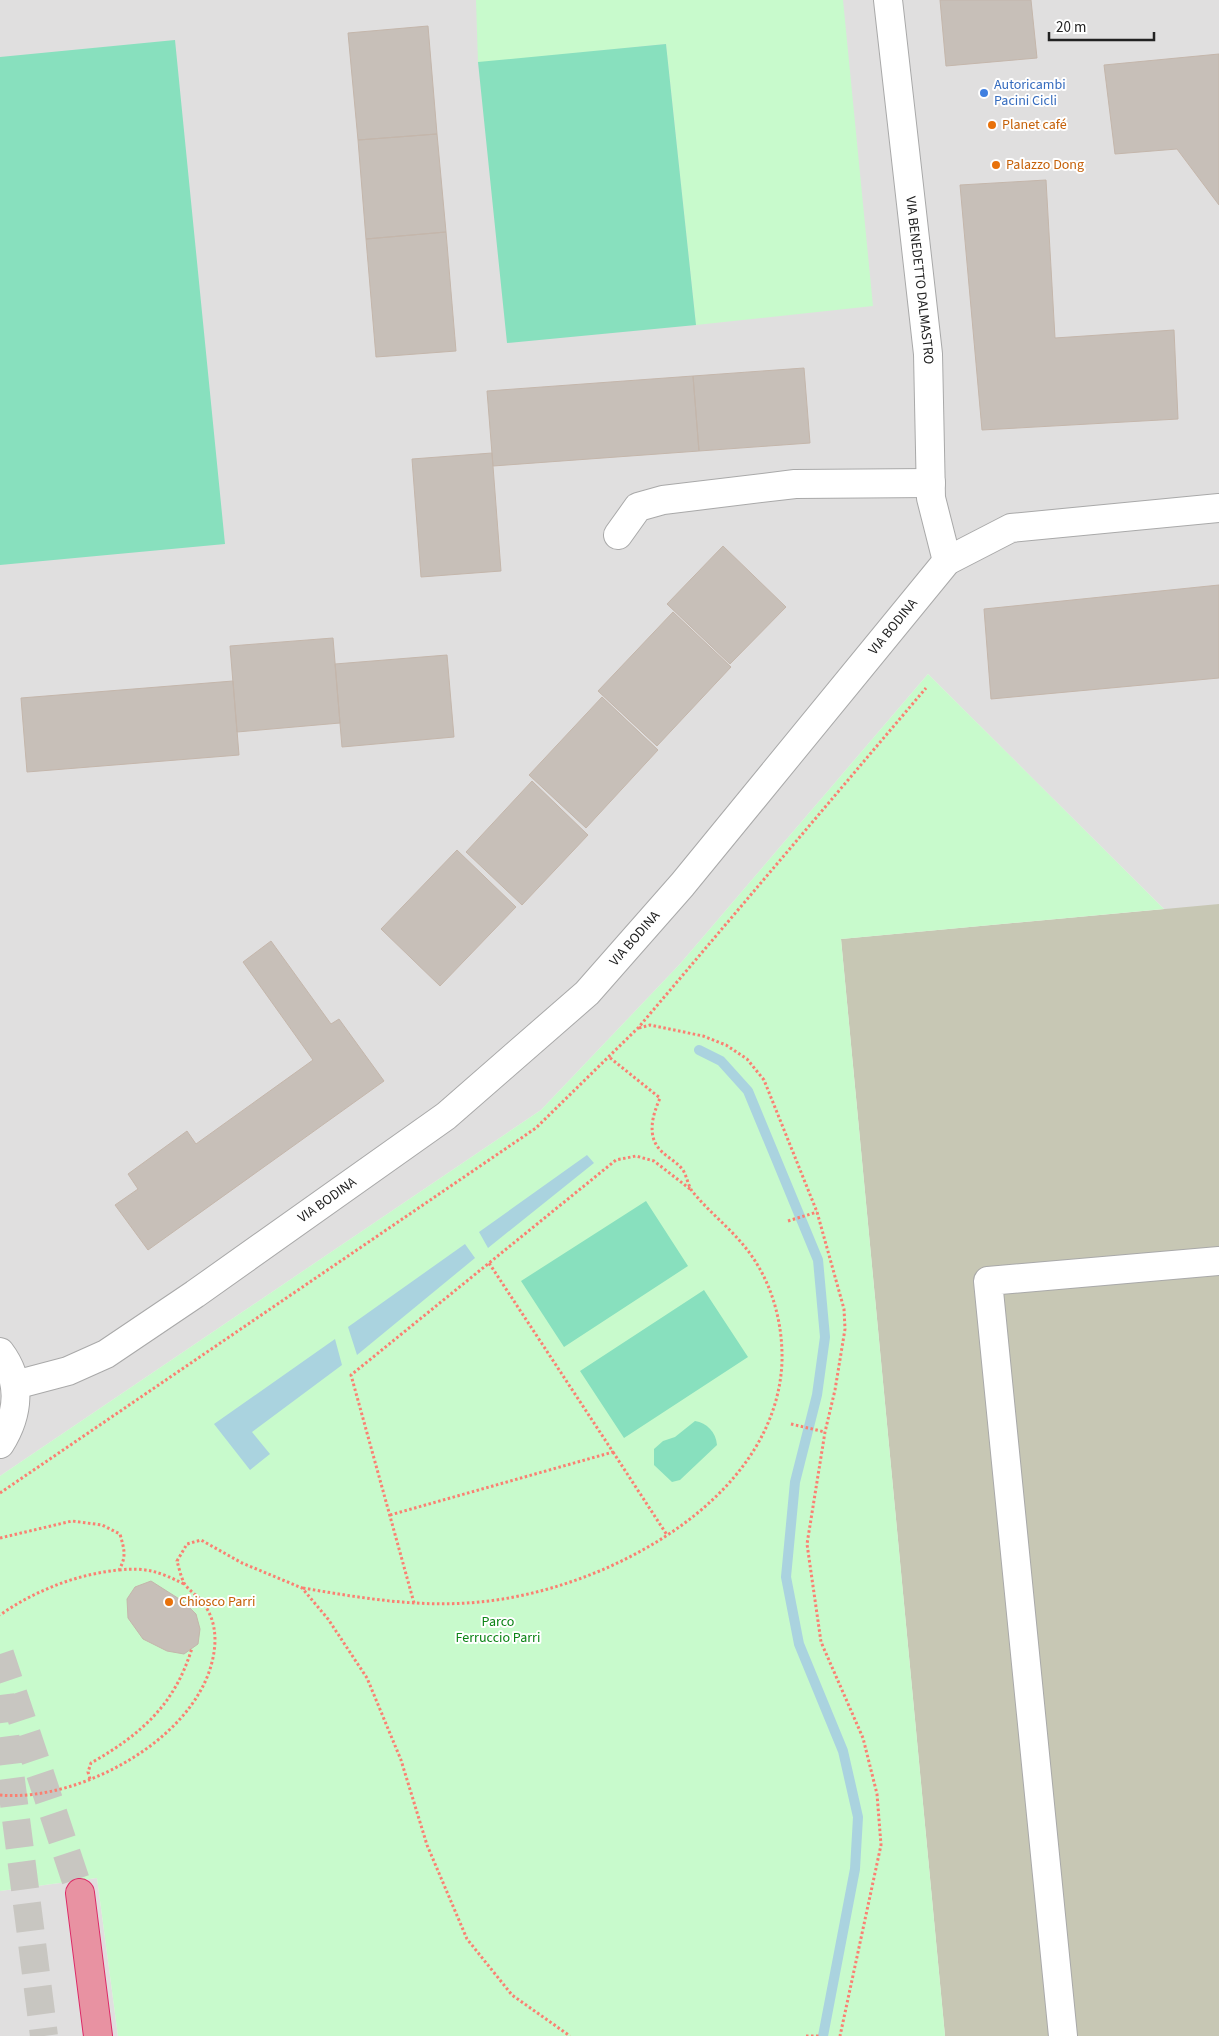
<svg xmlns="http://www.w3.org/2000/svg" width="1219" height="2036" font-family="'Source Sans 3',sans-serif">
	<rect width="100%" height="100%" fill="#f2efe9"/>
	<path fill="#e0dfdf" d="M 0,0 L 1219,0 L 1219,2036 L 945,2036 L 1164,909 L 928,674 L 680,964 L 541,1110 L 0,1476 Z
		M 97,1878 L 118,2036 L 0,2036 L 0,1891 Z"/>
	<path fill="#c7c7b4" d="M 1219,904 L 1219,2036 L 945,2036 L 841,939 Z"/>
	<path fill="#c8facc" d="M 476,0 L 843,0 L 873,306 L 696,325 L 666,44 L 478,63 Z
		M 928,674 L 1164,909 L 841,939 L 945,2036 L 118,2036 L 97,1878 L 0,1891 L 0,1476 L 541,1110 L 680,964 Z"/>
	<path fill="#88e0be" d="M 175,40 L 225,544 L 0,565 L 0,57 Z
		M 666,44 L 696,325 L 507,343 L 478,62 Z
		M 646,1201 L 688,1266 L 564,1347 L 521,1281 Z
		M 704,1290 L 748,1357 L 624,1438 L 580,1371 Z
		M 695,1421 C 707,1423 716,1432 717,1445 L 680,1480 L 672,1482 L 654,1465 L 654,1449 L 663,1441 L 675,1437 Z"/>
	<path fill="#aad3df" d="M 587,1155 L 594,1163 L 488,1248 L 479,1232 Z
		M 465,1244 L 475,1258 L 357,1355 L 348,1327 Z
		M 335,1339 L 342,1365 L 252,1432 L 270,1454 L 250,1470 L 214,1424 Z"/>
	<g fill="none" stroke-linecap="round" stroke-linejoin="round">
		<path stroke="#aad3df" stroke-width="10" d="M 699,1050 L 721,1061 L 748,1091 L 818,1260 L 825,1337 L 817,1395 L 795,1482 L 786,1577 L 799,1644 L 843,1751 L 858,1817 L 855,1869 L 823,2036"/>
	</g>
	<path fill="#c7bfb8" stroke="#c4b6ab" d="M 940,0 L 1031,0 L 1037,58 L 946,66 Z
		M 428,26 L 437,134 L 358,140 L 348,33 Z
		M 1219,54 L 1219,205 L 1177,149 L 1115,154 L 1104,65 Z
		M 437,134 L 446,232 L 366,239 L 358,140 Z
		M 1046,180 L 1055,338 L 1174,330 L 1178,419 L 982,430 L 960,185 Z
		M 446,232 L 456,351 L 376,357 L 366,239 Z
		M 804,368 L 810,443 L 699,451 L 693,376 Z
		M 693,376 L 699,451 L 493,466 L 487,391 Z
		M 492,453 L 501,571 L 421,577 L 412,459 Z
		M 723,546 L 786,607 L 730,664 L 667,604 Z
		M 1219,585 L 1219,678 L 991,699 L 984,609 Z
		M 673,612 L 731,667 L 657,746 L 598,691 Z
		M 333,638 L 340,723 L 237,732 L 230,646 Z
		M 447,655 L 454,737 L 342,747 L 335,664 Z
		M 233,681 L 239,755 L 27,772 L 21,698 Z
		M 602,697 L 658,750 L 586,828 L 529,775 Z
		M 532,781 L 588,835 L 522,905 L 466,852 Z
		M 457,850 L 516,907 L 440,986 L 381,929 Z
		M 271,941 L 331,1024 L 339,1019 L 384,1081 L 148,1250 L 115,1205 L 138,1189 L 128,1174 L 187,1131 L 196,1144 L 313,1060 L 243,962 Z
		M 151,1581 L 184,1602 L 196,1614 L 200,1629 L 198,1644 L 184,1654 L 167,1651 L 143,1639 L 128,1618 L 127,1599 L 135,1587 Z"/>
	<g fill="none" stroke-linecap="round" stroke-linejoin="round">
		<path stroke="#c8c6c1" stroke-width="28" stroke-dasharray="28 14" stroke-linecap="butt" d="M 0,1654 L 80,1893
			M 0,1695 L 44,2036"/>
		<g stroke="#a9a9a9" stroke-width="30">
			<g id="minor">
				<path id="s1" d="M 888,0 L 928,354 L 931,498 L 947,561"/>
				<path d="M 618,535 L 638,507 L 663,500 L 795,484 L 931,483"/>
				<path d="M 0,1352 C 22,1381 19,1414 0,1444"/>
				<path id="s2" d="M 15,1385 L 68,1371 L 106,1354 L 195,1294 L 446,1116 L 587,993 L 682,885 L 947,561 L 1011,528 L 1219,508"/>
				<path d="M 1063,2036 L 988,1281 L 1219,1261"/>
			</g>
		</g>
		<g stroke="#dc2a67" stroke-width="30">
			<path id="highway" d="M 80,1893 L 98,2036"/>
		</g>
		<path stroke="#fa8072" stroke-width="3" stroke-dasharray="2.5 2.5" stroke-linecap="butt" d="M 639,1028 L 650,1025 L 703,1036 L 726,1045 L 747,1059 L 764,1080 L 817,1212 L 844,1309 L 845,1329 L 835,1390 L 825,1432 L 807,1544 L 821,1642 L 863,1738 L 877,1794 L 881,1845 L 840,2036
			M 788,1221 L 817,1212
			M 791,1424 L 825,1432
			M 613,1452 L 667,1535
			M 0,1493 L 536,1128 L 638,1028 L 926,688
			M 390,1515 L 613,1452 L 489,1263
			M 0,1538 L 72,1521 L 102,1525 L 120,1534 C 124,1549 127,1556 119,1570 C 77,1574 34,1591 0,1615
			M 119,1570 C 146,1567 160,1572 184,1584
			M 303,1588 C 361,1598 420,1608 479,1602 C 602,1591 776,1502 782,1362 C 783,1321 771,1279 745,1247 C 729,1227 708,1211 692,1191 C 688,1185 687,1177 683,1170 C 674,1158 658,1155 653,1137 C 650,1123 655,1110 660,1098 L 609,1057
			M 414,1603 L 351,1375 L 616,1160 L 636,1156 L 654,1161 L 690,1189
			M 90,1779 L 88,1772 L 91,1763 C 142,1734 175,1704 192,1648
			M 0,1795 C 82,1803 212,1732 215,1641 C 215,1623 210,1610 198,1597 C 193,1593 187,1588 184,1583 C 181,1577 179,1568 177,1561 L 187,1544 L 201,1540 L 242,1563 L 302,1588 L 328,1619 L 367,1678 L 401,1760 L 427,1845 L 467,1939 L 512,1995 L 570,2036
			M 806,2036 L 819,2036"/>
		<use href="#minor" stroke="#fff" stroke-width="28"/>
		<use href="#highway" stroke="#e892a2" stroke-width="28"/>
	</g>
	<circle fill="#3f7fe0" stroke="#fff" stroke-width="2" cx="984" cy="93" r="5"/>
	<g fill="#e8710a" stroke="#fff" stroke-width="2">
		<circle cx="992" cy="125" r="5"/>
		<circle cx="996" cy="165" r="5"/>
		<circle cx="169" cy="1602" r="5"/>
	</g>
	<g text-anchor="middle" dominant-baseline="central" stroke-width="4" stroke-linejoin="round" paint-order="stroke">
		<g font-size="14" fill="#366cbe" stroke="#fff" text-anchor="start">
			<text x="994" y="85">Autoricambi<tspan x="994" dy="16">Pacini Cicli</tspan></text>
		</g>
		<g font-size="14" fill="#c56008" stroke="#fff" text-anchor="start">
			<text x="1002" y="125">Planet café</text>
			<text x="1006" y="165">Palazzo Dong</text>
			<text x="179" y="1602">Chiosco Parri</text>
		</g>
		<g font-size="14" fill="#222" stroke="#fff">
			<text stroke="none"><textPath href="#s1" startOffset="282">VIA BENEDETTO DALMASTRO</textPath></text>
			<text stroke="none"><textPath href="#s2" startOffset="1176">VIA BODINA</textPath></text>
			<text stroke="none"><textPath href="#s2" startOffset="771">VIA BODINA</textPath></text>
			<text stroke="none"><textPath href="#s2" startOffset="366">VIA BODINA</textPath></text>
		</g>
		<g font-size="14" fill="#0c8416" stroke="#fff">
			<text x="498" y="1622">Parco<tspan x="498" dy="16">Ferruccio Parri</tspan></text>
		</g>
	</g>
	<path d="M1049 32v8h105v-8" fill="none" stroke="#222222" stroke-width="2.5"/>
	<text x="1056" y="32" font-size="15" fill="#222222" stroke="#ffffff" stroke-width="4" paint-order="stroke">20 m</text>
</svg>
